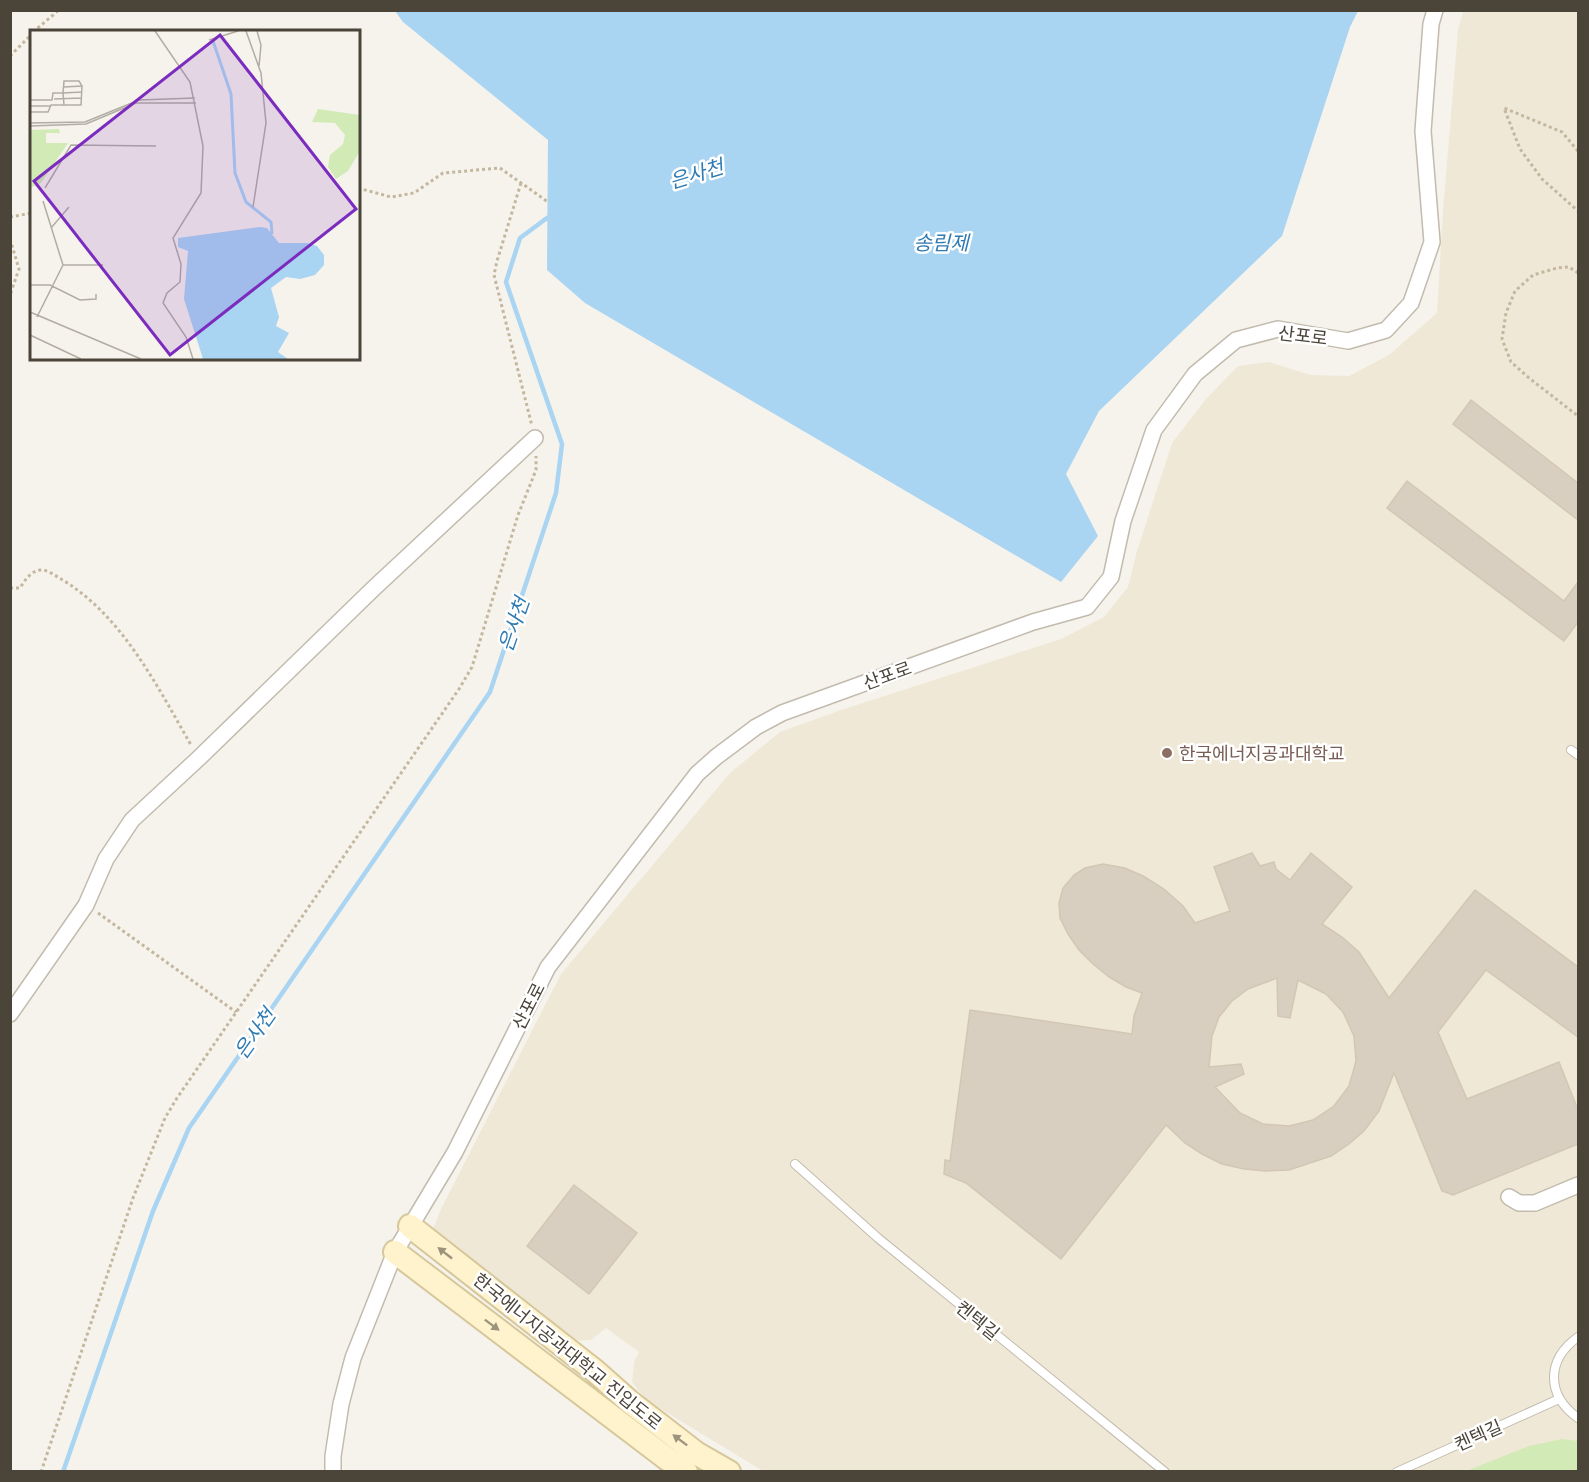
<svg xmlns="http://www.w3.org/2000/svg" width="1589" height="1482" font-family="'Golos Text','Noto Sans KR',sans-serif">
	<rect width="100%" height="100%" fill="#f6f3ec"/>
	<path fill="#efe8d6" d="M 1463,11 L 1578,11 L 1578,1471 L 763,1471 L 646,1400 L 632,1382 L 634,1362 L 639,1352 L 606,1328 L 591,1340 L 569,1341 L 432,1231 L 442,1207 L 561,974 L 730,773 L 780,732 L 841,710 L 1061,639 L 1104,617 L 1128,587 L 1137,551 L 1172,443 L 1206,399 L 1238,366 L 1268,362 L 1311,375 L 1349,376 L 1389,355 L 1437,313 L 1443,211 L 1458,30 Z"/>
	<path fill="#d2eab5" d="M 1562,1439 L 1578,1441 L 1578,1471 L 1466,1471 L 1529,1446 Z"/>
	<path fill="#a9d4f2" d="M 395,11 L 1358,11 L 1350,27 L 1282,236 L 1099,411 L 1066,474 L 1098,536 L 1061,582 L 585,303 L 547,270 L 548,140 L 403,22 Z"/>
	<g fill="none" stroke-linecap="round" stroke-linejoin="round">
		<path stroke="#a9d4f2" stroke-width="4.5" d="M 63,1472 L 153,1211 L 189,1128 L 490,692 L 556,493 L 562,444 L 506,282 L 520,238 L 547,218 L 551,217"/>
	</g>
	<path fill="#d8cfc1" stroke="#d3c7b4" stroke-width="1.5" fill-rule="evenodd" d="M 1471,400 L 1578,483 L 1578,520 L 1453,424 Z
		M 1407,481 L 1564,601 L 1578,582 L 1578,622 L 1564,641 L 1387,508 Z
		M 1252,853 L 1260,866 L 1274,862 L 1276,869 L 1290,880 L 1311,853 L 1352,887 L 1322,924 L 1342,937 L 1359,952 L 1389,998 L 1475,890 L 1578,967 L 1578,1037 L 1486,970 L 1438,1032 L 1467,1099 L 1559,1062 L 1578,1110 L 1578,1144 L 1453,1195 L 1442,1191 L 1394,1073 L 1379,1111 L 1364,1131 L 1349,1144 L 1331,1156 L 1289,1170 L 1265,1171 L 1244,1169 L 1222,1164 L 1202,1154 L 1185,1143 L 1166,1125 L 1061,1259 L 966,1183 L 944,1174 L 945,1160 L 950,1161 L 970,1010 L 1132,1034 L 1134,1016 L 1142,993 L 1126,987 L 1109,977 L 1093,964 L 1079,950 L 1068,934 L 1060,918 L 1059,903 L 1063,888 L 1074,875 L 1085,868 L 1103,864 L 1125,868 L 1143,876 L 1164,889 L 1183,906 L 1195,923 L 1230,911 L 1214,867 ZM 1277,978 L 1278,1016 L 1290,1018 L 1298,980 L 1326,994 L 1343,1012 L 1354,1036 L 1356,1061 L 1349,1086 L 1334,1106 L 1313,1120 L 1289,1126 L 1263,1124 L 1240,1113 L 1215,1087 L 1244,1074 L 1241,1064 L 1209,1067 L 1212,1036 L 1219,1017 L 1232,1001 L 1248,989 Z
		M 574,1185 L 637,1233 L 589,1294 L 527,1246 Z"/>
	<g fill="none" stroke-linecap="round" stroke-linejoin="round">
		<g stroke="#c2bbae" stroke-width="10">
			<path id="lane" d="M 1571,750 L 1578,755
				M 795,1164 L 878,1238 L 1165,1472
				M 1578,1337 C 1546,1360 1546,1395 1578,1418
				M 1397,1472 L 1559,1399"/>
		</g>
		<g stroke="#c2bbae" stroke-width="18">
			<path id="street" d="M 10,1014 L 86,905 L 106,859 L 132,820 L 199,758 L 374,588 L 535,438
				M 1509,1197 L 1519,1203 L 1535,1203 L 1578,1185
				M 333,1472 L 333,1456 L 341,1404 L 353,1358 L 395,1252 L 455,1152 L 548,967 L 697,774 L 716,757 L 756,727 L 782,713 L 1033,622 L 1087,607 L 1111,577 L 1123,521 L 1154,430 L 1195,374 L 1236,340 L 1278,329 L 1348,341 L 1386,330 L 1411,303 L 1432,242 L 1423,131 L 1431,24 L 1435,10"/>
		</g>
		<g stroke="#d6c79b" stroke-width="26">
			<path id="secondary" d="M 410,1226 L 595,1371 L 630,1402 L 696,1453 L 729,1472
				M 395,1252 L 666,1458 L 686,1472"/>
		</g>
		<path stroke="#c4b79f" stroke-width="3" stroke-dasharray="3 3" stroke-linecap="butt" d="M 33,32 L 59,10
			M 10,56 L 32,34
			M 1578,151 L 1562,132 L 1504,108 L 1520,149 L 1542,179 L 1578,211
			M 521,183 L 497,261 L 494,275 L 532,426
			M 358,188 L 391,197 L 414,193 L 443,173 L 500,168 L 548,202
			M 10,217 L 32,213
			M 10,239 L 19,269 L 10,295
			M 1578,273 L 1569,267 L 1557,268 L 1533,275 L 1515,291 L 1506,313 L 1502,339 L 1511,362 L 1529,378 L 1578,416
			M 10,588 L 20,588 C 25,580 30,572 40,570 C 47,569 54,575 61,579 C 122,615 157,686 191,745
			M 98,913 L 236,1012
			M 41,1472 L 133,1198 L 165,1118 L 177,1098 L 459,689 L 472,667 L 518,515 L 536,470 L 536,456"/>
		<use href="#lane" stroke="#fff" stroke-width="8"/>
		<use href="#street" stroke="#fff" stroke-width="15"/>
		<use href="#secondary" stroke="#fff3cd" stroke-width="22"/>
	</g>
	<defs><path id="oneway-solid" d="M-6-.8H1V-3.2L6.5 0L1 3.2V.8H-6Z" transform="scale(1.5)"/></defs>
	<g fill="#9c937c">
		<use href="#oneway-solid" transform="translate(445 1253) rotate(-142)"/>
		<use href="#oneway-solid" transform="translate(492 1325) rotate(37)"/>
		<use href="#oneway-solid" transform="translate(680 1440) rotate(-143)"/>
	</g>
	<circle fill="#8d6e63" stroke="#fff" stroke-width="2" cx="1167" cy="753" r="6"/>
	<g text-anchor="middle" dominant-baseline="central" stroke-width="5" stroke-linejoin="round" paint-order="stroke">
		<g font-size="18" fill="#4b4439" stroke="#fff">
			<text transform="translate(1303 335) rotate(7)">산포로</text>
			<text transform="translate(887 675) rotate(-20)">산포로</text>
			<text transform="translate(528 1006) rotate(-63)">산포로</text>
			<text transform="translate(978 1320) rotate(39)">켄텍길</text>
			<text transform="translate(568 1351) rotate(39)">한국에너지공과대학교 진입도로</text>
			<text transform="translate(1478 1435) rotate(-24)">켄텍길</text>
		</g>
		<g font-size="18" fill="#785e54" stroke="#fff" text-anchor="start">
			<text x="1179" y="753">한국에너지공과대학교</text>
		</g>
		<g font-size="20" font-style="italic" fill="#2e7ab2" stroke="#fff">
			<text transform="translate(696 173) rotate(-17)">은사천</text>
			<text x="941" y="242">송림제</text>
			<text transform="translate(513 624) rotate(-71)">은사천</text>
			<text transform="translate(254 1033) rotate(-55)">은사천</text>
		</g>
	</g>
	<g transform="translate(30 30)">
		<rect width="330" height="330" fill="#f6f3ec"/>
		<path d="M 288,79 L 330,85 L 330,121 L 318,141 L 306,149 L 298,137 L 300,125 L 313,114 L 315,105 L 305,93 L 282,92 ZM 29,99 L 30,103 L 16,103 L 16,113 L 38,113 L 11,153 L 0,158 L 0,100 Z" fill="#d2eab5"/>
		<path d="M 230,197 L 237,198 L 249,213 L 277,213 L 287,216 L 294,225 L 294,235 L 285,245 L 270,249 L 256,247 L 241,258 L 249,287 L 246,296 L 259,303 L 248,322 L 258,329 L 173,329 L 154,269 L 158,221 L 148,217 L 148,208 Z" fill="#a9d4f2"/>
		<path fill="none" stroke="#a9d4f2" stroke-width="3" d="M 183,11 L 201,64 L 205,143 L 216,172 L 241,192 L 242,204"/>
		<path fill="none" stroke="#b2ada4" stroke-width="1.5" d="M 125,1 L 160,52 L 173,116 L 171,163 L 143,208 L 151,234 L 150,252 L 137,263 L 133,273 L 156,307 L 163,329M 216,1 L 231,43 L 236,93 L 223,177M 227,1 L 231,15 L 229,36M 179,10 L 208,1M 34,57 L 52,56M 24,69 L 52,68M 0,70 L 22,70 L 23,63 L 33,63 L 34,51 L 49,51 L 52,56 L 51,75 L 21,75 L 18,82 L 0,82M 34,75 L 33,63 L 52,62M 0,76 L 20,76M 0,93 L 55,92 L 109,70 L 165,68M 0,96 L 56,94 L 106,73 L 166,73M 15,158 L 41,115 L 126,116M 13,171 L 33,235M 21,198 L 39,177M 0,255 L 20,255 L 50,270 L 66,269 L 66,264M 0,282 L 111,329M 7,287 L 33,235 L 73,235M 0,305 L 51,329"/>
		<path fill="#7b2cbf" fill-opacity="0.15" stroke="#7b2cbf" stroke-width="3" d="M 190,5 L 326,179 L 140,325 L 4,151 Z"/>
		<rect width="330" height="330" fill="none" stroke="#4b4439" stroke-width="3"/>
	</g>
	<rect width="1589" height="1482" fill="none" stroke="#4b4439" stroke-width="24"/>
</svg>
